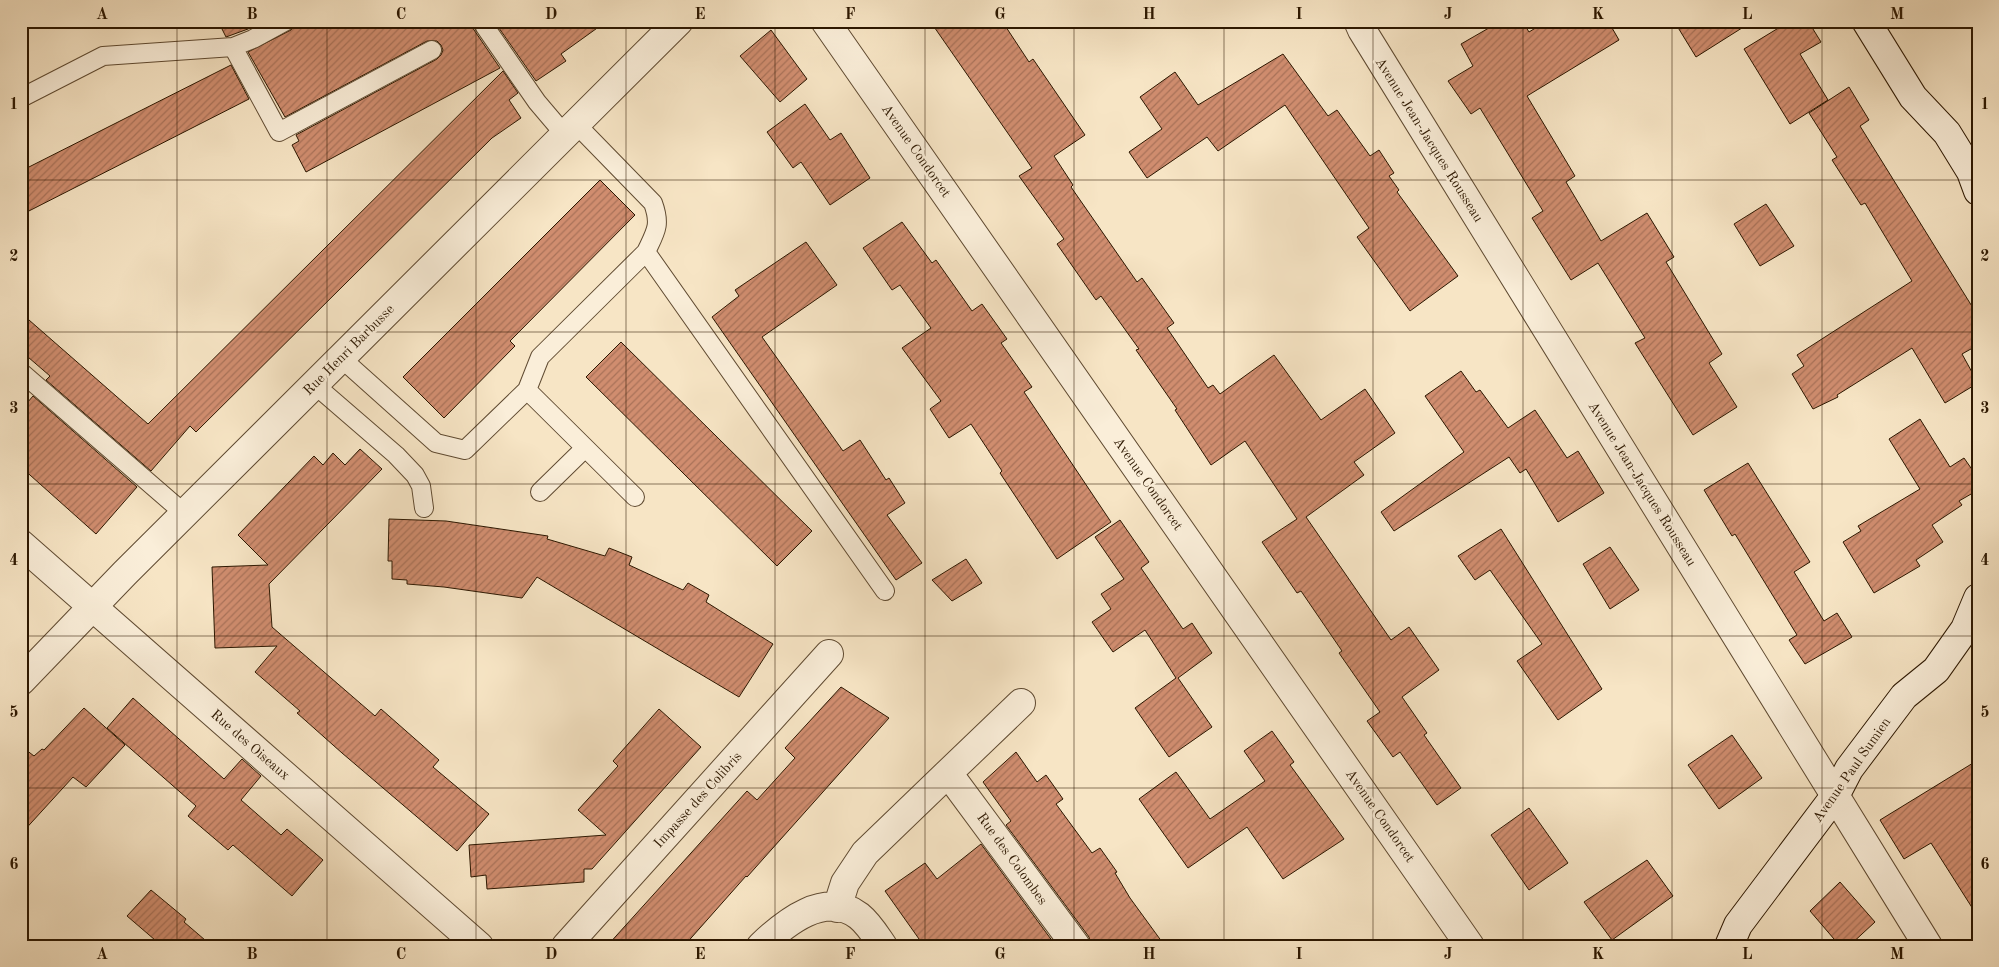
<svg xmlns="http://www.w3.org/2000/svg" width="1999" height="967" font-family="'Old Standard TT',serif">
	<defs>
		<pattern id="building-hatch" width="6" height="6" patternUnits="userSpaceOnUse" patternTransform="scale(1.25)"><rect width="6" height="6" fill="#d08d6f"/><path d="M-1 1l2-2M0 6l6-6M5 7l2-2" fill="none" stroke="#a97259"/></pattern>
	</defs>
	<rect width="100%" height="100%" fill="#f7e5c5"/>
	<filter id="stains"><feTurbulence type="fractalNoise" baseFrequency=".004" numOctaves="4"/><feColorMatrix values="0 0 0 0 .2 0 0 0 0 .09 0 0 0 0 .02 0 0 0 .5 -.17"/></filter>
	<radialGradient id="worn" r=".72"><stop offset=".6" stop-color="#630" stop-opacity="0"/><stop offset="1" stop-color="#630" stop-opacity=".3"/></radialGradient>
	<path fill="url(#building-hatch)" stroke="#2c1700" d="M 218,21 L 263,21 L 248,29 L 226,37 Z
		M 297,21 L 470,21 L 472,27 L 500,68 L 306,172 L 292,145 L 299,141 L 296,135 L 437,59 L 441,55 L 443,50 L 441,45 L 437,41 L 427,41 L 285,117 L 248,52 L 291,30 Z
		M 494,21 L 607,21 L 561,54 L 566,61 L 536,81 Z
		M 930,21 L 1002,21 L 1029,62 L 1033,59 L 1085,135 L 1054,156 L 1073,185 L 1071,187 L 1137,282 L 1142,278 L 1174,323 L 1167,328 L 1208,388 L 1213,385 L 1220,394 L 1274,355 L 1321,420 L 1365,389 L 1395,433 L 1354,462 L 1364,475 L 1306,517 L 1391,640 L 1409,627 L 1439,670 L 1402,697 L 1427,733 L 1424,735 L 1461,788 L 1437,805 L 1400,752 L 1393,757 L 1367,721 L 1380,712 L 1339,653 L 1342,651 L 1301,591 L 1297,593 L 1262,542 L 1297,519 L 1245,441 L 1211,465 L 1175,410 L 1177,409 L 1136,350 L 1139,349 L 1101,296 L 1096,300 L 1057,244 L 1064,239 L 1019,176 L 1032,168 Z
		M 1501,21 L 1522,21 L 1529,32 L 1547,21 L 1608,21 L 1619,40 L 1527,96 L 1575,176 L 1566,182 L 1601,241 L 1647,213 L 1674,257 L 1666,262 L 1722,354 L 1709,363 L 1737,407 L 1693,435 L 1635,343 L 1645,338 L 1598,263 L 1571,280 L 1532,218 L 1543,211 L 1480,108 L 1471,114 L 1448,81 L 1473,66 L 1461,44 Z
		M 1674,21 L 1753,21 L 1696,57 Z
		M 1790,21 L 1808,21 L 1821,42 L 1800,54 L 1828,100 L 1790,124 L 1744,49 Z
		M 771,30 L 807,79 L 780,102 L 740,56 Z
		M 1283,54 L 1328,116 L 1337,110 L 1370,156 L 1379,150 L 1394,173 L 1389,176 L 1399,190 L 1397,192 L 1458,276 L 1410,311 L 1357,237 L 1369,228 L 1285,105 L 1218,151 L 1207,137 L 1147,178 L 1129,152 L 1162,129 L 1140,97 L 1175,72 L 1198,105 Z
		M 231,65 L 249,99 L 21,215 L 21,171 Z
		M 503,71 L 518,93 L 509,100 L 521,118 L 492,138 L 196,432 L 190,426 L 151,471 L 46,380 L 50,376 L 21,351 L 21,313 L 148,424 Z
		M 1849,87 L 1869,120 L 1860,126 L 1978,316 L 1978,345 L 1962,354 L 1978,383 L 1945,403 L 1912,348 L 1837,395 L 1838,397 L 1813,409 L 1792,374 L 1804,366 L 1797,355 L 1912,281 L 1865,203 L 1861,205 L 1832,160 L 1837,157 L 1809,113 Z
		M 805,104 L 830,140 L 841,133 L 870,178 L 830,205 L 801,162 L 793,168 L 767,132 Z
		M 600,180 L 635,215 L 510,341 L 515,346 L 444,418 L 403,377 Z
		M 1766,204 L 1794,246 L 1760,266 L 1734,224 Z
		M 902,222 L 932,263 L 936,260 L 972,311 L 982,304 L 1007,339 L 1001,343 L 1032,387 L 1024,392 L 1111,522 L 1057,559 L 1000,473 L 1002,471 L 971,424 L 949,438 L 930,409 L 941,401 L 902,348 L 931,328 L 900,285 L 892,290 L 863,248 Z
		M 806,242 L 837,285 L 762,337 L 843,451 L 860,440 L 886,480 L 889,478 L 905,503 L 887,515 L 922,563 L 896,580 L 712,317 L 739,296 L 735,290 Z
		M 621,342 L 812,531 L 777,566 L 586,377 Z
		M 1461,371 L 1476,392 L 1480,390 L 1508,428 L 1535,410 L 1567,458 L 1578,451 L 1604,493 L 1558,522 L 1526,469 L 1520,473 L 1509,457 L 1394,531 L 1381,512 L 1464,452 L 1425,396 Z
		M 33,396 L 137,487 L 96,534 L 21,467 L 21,410 Z
		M 1920,419 L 1950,467 L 1964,458 L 1978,478 L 1978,490 L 1959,501 L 1962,505 L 1932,525 L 1943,542 L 1916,560 L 1920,566 L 1874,593 L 1843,542 L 1861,531 L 1858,526 L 1920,489 L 1889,439 Z
		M 360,449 L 382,469 L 269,584 L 272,627 L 375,716 L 381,709 L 439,760 L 433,767 L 489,814 L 457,851 L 342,753 L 297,713 L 300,711 L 255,672 L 277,646 L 215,648 L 212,567 L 268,565 L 238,535 L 314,456 L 323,465 L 333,453 L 345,465 Z
		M 1748,463 L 1810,562 L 1794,572 L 1824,621 L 1837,613 L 1852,637 L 1805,664 L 1789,640 L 1797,635 L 1735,534 L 1732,536 L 1704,490 Z
		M 389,519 L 446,521 L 548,536 L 547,539 L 605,556 L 609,548 L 632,557 L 629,565 L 683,590 L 688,583 L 709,595 L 706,602 L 773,644 L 739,697 L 537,577 L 522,598 L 444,587 L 407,584 L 407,580 L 392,579 L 392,561 L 388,561 Z
		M 1120,520 L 1149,562 L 1141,568 L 1183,629 L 1192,623 L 1212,653 L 1178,678 L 1212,727 L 1169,757 L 1135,708 L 1176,678 L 1145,630 L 1113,652 L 1092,622 L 1111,609 L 1101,594 L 1124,579 L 1095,537 Z
		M 1501,529 L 1602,689 L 1558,720 L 1517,661 L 1542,644 L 1490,570 L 1475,580 L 1458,556 Z
		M 1610,547 L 1639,590 L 1610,609 L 1583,564 Z
		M 966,559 L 982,583 L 952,601 L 932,580 Z
		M 841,687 L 889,718 L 747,877 L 746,876 L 684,946 L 607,946 L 747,791 L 757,800 L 795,758 L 785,748 Z
		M 133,698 L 224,779 L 242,759 L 261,776 L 241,800 L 281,835 L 287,829 L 323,860 L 292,896 L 233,845 L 228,850 L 188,816 L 196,806 L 107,728 Z
		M 84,708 L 125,745 L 86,787 L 73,777 L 21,834 L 21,746 L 34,756 L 42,749 L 44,750 Z
		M 659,709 L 701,747 L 592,869 L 584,869 L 584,882 L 487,889 L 486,875 L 471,877 L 469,845 L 606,835 L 578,810 L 618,766 L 613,761 Z
		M 1272,731 L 1294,762 L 1290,765 L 1344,839 L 1283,879 L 1247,827 L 1188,868 L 1139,799 L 1176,772 L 1210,819 L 1265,781 L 1244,751 Z
		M 1732,735 L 1762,778 L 1719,809 L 1688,765 Z
		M 1016,752 L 1037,782 L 1046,775 L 1063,799 L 1056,804 L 1092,853 L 1100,848 L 1117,872 L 1115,873 L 1130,898 L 1165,946 L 1091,946 L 1089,937 L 1006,825 L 1011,821 L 983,782 Z
		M 1978,760 L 1978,917 L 1931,843 L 1904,859 L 1880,820 Z
		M 1529,808 L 1568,863 L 1529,890 L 1491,835 Z
		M 981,844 L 1056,946 L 924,946 L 885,891 L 925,863 L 937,879 Z
		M 1647,860 L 1673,896 L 1612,940 L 1584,902 Z
		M 1840,882 L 1875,922 L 1849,946 L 1840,946 L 1810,911 Z
		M 151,890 L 186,919 L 184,922 L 212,946 L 162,946 L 127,916 Z"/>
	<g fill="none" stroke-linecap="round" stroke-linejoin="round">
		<g stroke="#5f4a31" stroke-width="20">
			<path id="lane" d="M 481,21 L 537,102 L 565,135
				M 233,47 L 279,132 L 432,50
				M 21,98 L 103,56 L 233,47 L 253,39 L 286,21
				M 646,252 L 885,591
				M 341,358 L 436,443 L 465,450 L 527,390 L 540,357 L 646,252 C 656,231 661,225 653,203 L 576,124
				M 21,372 L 185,514
				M 315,385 L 396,455 L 415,475 L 421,486 L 424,508
				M 527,390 L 635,497
				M 540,492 L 585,448"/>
		</g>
		<g stroke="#5f4a31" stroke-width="30">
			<path id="street" d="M 825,21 L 1470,946
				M 1358,21 L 1362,30 L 1928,946
				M 21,544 L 479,946
				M 21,681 L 125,573 L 679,21
				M 948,773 L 1021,703
				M 837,908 L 845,883 L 865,853 L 948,773 L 1076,946
				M 566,946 L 829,654
				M 761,946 C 785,923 825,890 859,916 C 869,924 876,936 883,946"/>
		</g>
		<g stroke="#2c1700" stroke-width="30">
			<path id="secondary" d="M 1866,21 L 1913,97 L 1947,133 L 1971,172 L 1978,191
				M 1729,946 L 1738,925 L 1835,796 L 1849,769 L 1904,696 L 1936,670 L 1965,629 L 1978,598"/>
		</g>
		<use href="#lane" stroke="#faeed9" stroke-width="18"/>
		<use href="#street" stroke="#faeed9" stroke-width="28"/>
		<use href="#secondary" stroke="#faeed9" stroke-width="28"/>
	</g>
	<path fill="none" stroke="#2c1700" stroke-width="1" stroke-opacity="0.55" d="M 177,21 L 177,946M 327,21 L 327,946M 476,21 L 476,946M 626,21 L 626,946M 775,21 L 775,946M 925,21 L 925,946M 1074,21 L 1074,946M 1224,21 L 1224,946M 1373,21 L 1373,946M 1523,21 L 1523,946M 1672,21 L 1672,946M 1822,21 L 1822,946M 21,180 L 1978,180M 21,332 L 1978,332M 21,484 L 1978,484M 21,636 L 1978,636M 21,788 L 1978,788"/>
	<g text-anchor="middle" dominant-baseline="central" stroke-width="5" stroke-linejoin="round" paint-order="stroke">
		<g font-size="14" fill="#2c1700" stroke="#faeed9">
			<text transform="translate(1429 140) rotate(58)">Avenue Jean-Jacques Rousseau</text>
			<text transform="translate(916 151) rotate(55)">Avenue Condorcet</text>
			<text transform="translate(349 350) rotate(-45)">Rue Henri Barbusse</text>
			<text transform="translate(1148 484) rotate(55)">Avenue Condorcet</text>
			<text transform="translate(1642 484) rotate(58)">Avenue Jean-Jacques Rousseau</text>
			<text transform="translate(250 745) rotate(41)">Rue des Oiseaux</text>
			<text transform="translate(1852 770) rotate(-55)">Avenue Paul Sumien</text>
			<text transform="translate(698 800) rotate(-48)">Impasse des Colibris</text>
			<text transform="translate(1380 816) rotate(55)">Avenue Condorcet</text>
			<text transform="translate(1012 859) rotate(54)">Rue des Colombes</text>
		</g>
	</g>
	<rect width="1999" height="967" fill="none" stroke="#f7e5c5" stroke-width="55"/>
	<rect x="28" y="28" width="1944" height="912" fill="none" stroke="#2c1700" stroke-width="2"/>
	<g font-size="16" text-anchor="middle" font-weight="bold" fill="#2c1700">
		<text x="102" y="19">A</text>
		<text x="252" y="19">B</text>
		<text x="401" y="19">C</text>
		<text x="551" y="19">D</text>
		<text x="700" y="19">E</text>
		<text x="850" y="19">F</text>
		<text x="1000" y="19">G</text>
		<text x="1149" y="19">H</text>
		<text x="1299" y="19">I</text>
		<text x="1448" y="19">J</text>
		<text x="1598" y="19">K</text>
		<text x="1747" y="19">L</text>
		<text x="1897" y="19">M</text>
		<text x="14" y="109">1</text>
		<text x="1985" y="109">1</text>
		<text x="14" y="261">2</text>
		<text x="1985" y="261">2</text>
		<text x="14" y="413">3</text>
		<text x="1985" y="413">3</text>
		<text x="14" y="565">4</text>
		<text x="1985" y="565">4</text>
		<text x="14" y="717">5</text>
		<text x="1985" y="717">5</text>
		<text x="14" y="869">6</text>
		<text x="1985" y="869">6</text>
		<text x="102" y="959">A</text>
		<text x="252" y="959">B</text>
		<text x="401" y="959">C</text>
		<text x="551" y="959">D</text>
		<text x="700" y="959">E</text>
		<text x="850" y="959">F</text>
		<text x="1000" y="959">G</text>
		<text x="1149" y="959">H</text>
		<text x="1299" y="959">I</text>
		<text x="1448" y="959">J</text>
		<text x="1598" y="959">K</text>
		<text x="1747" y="959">L</text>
		<text x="1897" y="959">M</text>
	</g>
	<rect width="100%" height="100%" filter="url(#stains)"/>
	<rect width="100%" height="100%" fill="url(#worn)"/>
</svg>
